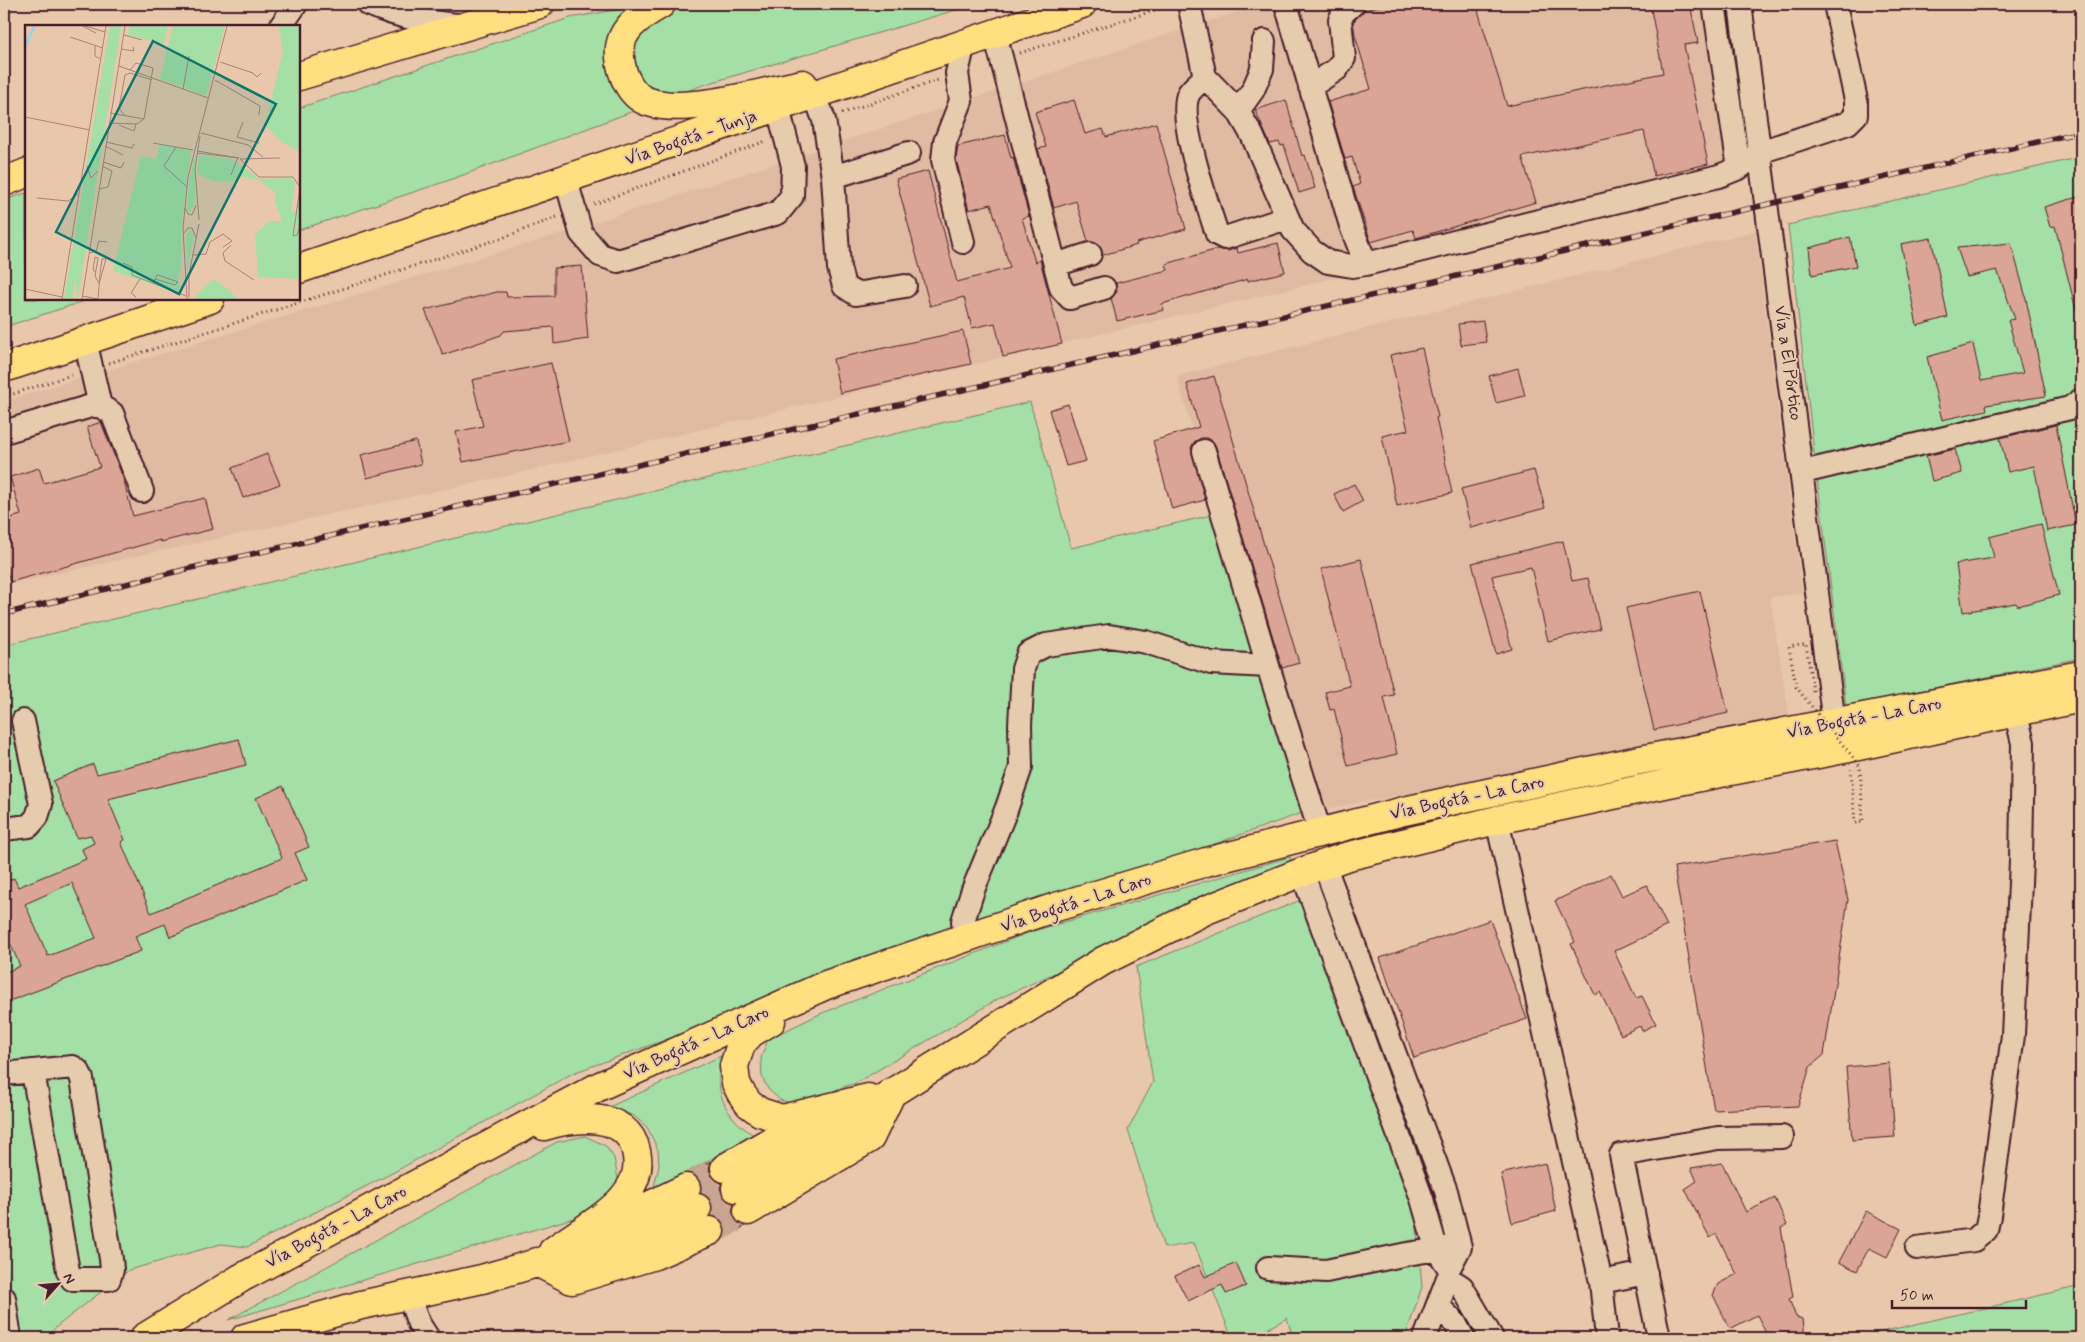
<svg xmlns="http://www.w3.org/2000/svg" width="2085" height="1342" font-family="Mynerve,sans-serif">
	<rect width="100%" height="100%" fill="#e8c7ab"/>
	<filter id="ink" filterUnits="userSpaceOnUse"><feTurbulence type="fractalNoise" baseFrequency=".02" numOctaves="2"/><feDisplacementMap in="SourceGraphic" scale="10" xChannelSelector="R" yChannelSelector="G"/><feConvolveMatrix kernelMatrix="1 2 1 2 8 2 1 2 1" color-interpolation-filters="sRGB"/></filter>
	<g filter="url(#ink)">
		<path fill="#e1baa2" d="M 1261,4 L 1724,4 L 1746,180 L 506,476 L 4,585 L 4,401 L 566,232 Z
			M 1755,231 L 1802,593 L 1770,597 L 1789,715 L 1480,781 L 1302,813 L 1177,376 Z"/>
		<path fill="#a4dfa5" stroke="#777f68" d="M 649,4 L 976,4 L 703,85 L 447,181 L 299,230 L 299,108 L 570,18 Z
			M 2081,157 L 2081,658 L 1846,706 L 1816,470 L 1788,225 Z
			M 26,193 L 26,299 L 91,299 L 4,327 L 4,200 Z
			M 1030,402 L 1071,548 L 1216,514 L 1302,813 L 876,964 L 573,1073 L 396,1171 L 247,1247 L 221,1244 L 129,1270 L 56,1327 L 46,1338 L 17,1338 L 4,1251 L 4,645 Z
			M 1290,857 L 1292,864 L 998,999 L 856,1083 L 837,1089 L 804,1107 L 780,1100 L 768,1089 L 762,1077 L 761,1058 L 768,1039 L 820,1014 L 1030,932 Z
			M 1301,900 L 1415,1206 L 1422,1287 L 1405,1338 L 1293,1338 L 1287,1318 L 1250,1338 L 1232,1338 L 1194,1243 L 1164,1248 L 1128,1130 L 1153,1082 L 1136,967 Z
			M 721,1056 C 714,1091 723,1116 755,1136 L 653,1190 L 659,1166 L 658,1150 L 647,1127 L 634,1116 L 609,1107 Z
			M 585,1136 L 606,1146 L 614,1158 L 618,1179 L 609,1201 L 587,1214 L 228,1320 L 557,1142 Z
			M 2081,1286 L 2081,1338 L 1855,1338 Z"/>
		<path fill="#daa594" stroke="#4a1f2b" fill-rule="evenodd" d="M 1386,4 L 1476,4 L 1507,106 L 1663,73 L 1650,4 L 1690,4 L 1698,43 L 1684,45 L 1708,164 L 1654,176 L 1644,131 L 1522,157 L 1536,202 L 1416,238 L 1413,230 L 1371,242 L 1353,187 L 1360,184 L 1352,157 L 1345,159 L 1328,102 L 1371,89 L 1355,35 L 1353,22 L 1364,10 Z
			M 1074,100 L 1085,134 L 1103,129 L 1106,137 L 1156,123 L 1186,229 L 1136,243 L 1137,245 L 1103,255 L 1099,245 L 1088,241 L 1076,201 L 1054,208 L 1038,149 L 1046,147 L 1035,112 Z
			M 1286,100 L 1302,156 L 1305,155 L 1315,188 L 1299,193 L 1284,145 L 1281,146 L 1279,142 L 1270,144 L 1255,110 Z
			M 1005,135 L 1011,158 L 1013,157 L 1029,216 L 1022,218 L 1035,262 L 1040,260 L 1062,344 L 1003,357 L 995,323 L 972,328 L 964,297 L 930,306 L 896,179 L 928,171 L 957,282 L 1010,268 L 991,204 L 969,210 L 956,159 L 958,146 Z
			M 2081,196 L 2081,309 L 2076,310 L 2055,226 L 2050,227 L 2044,207 Z
			M 1850,237 L 1856,266 L 1812,275 L 1809,248 Z
			M 1931,238 L 1948,317 L 1917,326 L 1901,244 Z
			M 1278,243 L 1285,272 L 1248,281 L 1248,279 L 1162,304 L 1164,310 L 1117,321 L 1111,298 L 1117,292 L 1116,283 L 1168,270 L 1166,264 L 1218,249 L 1228,251 L 1237,248 L 1238,253 Z
			M 2011,243 L 2025,294 L 2046,396 L 1986,405 L 1987,410 L 1942,420 L 1927,357 L 1973,344 L 1981,381 L 2023,373 L 2008,320 L 2015,319 L 1997,270 L 1967,277 L 1957,248 Z
			M 582,266 L 588,339 L 554,344 L 553,327 L 504,331 L 501,335 L 443,355 L 425,310 L 497,292 L 506,292 L 507,297 L 554,296 L 554,268 Z
			M 1483,321 L 1486,342 L 1461,345 L 1458,324 Z
			M 963,331 L 971,364 L 840,393 L 833,359 Z
			M 1422,348 L 1438,417 L 1436,418 L 1452,493 L 1397,506 L 1382,436 L 1408,430 L 1390,355 Z
			M 551,363 L 569,441 L 463,462 L 456,432 L 483,426 L 472,380 Z
			M 1518,368 L 1525,396 L 1496,403 L 1489,376 Z
			M 1214,376 L 1299,663 L 1282,668 L 1216,447 L 1213,441 L 1207,438 L 1201,438 L 1194,442 L 1191,448 L 1205,500 L 1172,509 L 1153,441 L 1199,427 L 1187,384 Z
			M 1068,404 L 1086,461 L 1066,466 L 1049,410 Z
			M 101,422 L 123,478 L 133,516 L 205,498 L 213,529 L 161,542 L 160,540 L 10,582 L 4,561 L 4,520 L 21,515 L 10,477 L 39,468 L 44,483 L 100,467 L 87,427 Z
			M 2056,425 L 2076,525 L 2047,531 L 2034,466 L 2008,472 L 2000,438 Z
			M 416,441 L 421,464 L 367,478 L 361,455 Z
			M 1955,449 L 1962,473 L 1932,481 L 1926,456 Z
			M 267,454 L 280,484 L 243,498 L 232,468 Z
			M 1534,470 L 1545,508 L 1471,528 L 1461,489 Z
			M 1354,484 L 1363,501 L 1343,512 L 1334,494 Z
			M 2041,524 L 2059,595 L 2018,606 L 2016,603 L 1963,612 L 1956,564 L 1994,558 L 1989,537 Z
			M 1563,541 L 1572,581 L 1588,578 L 1600,629 L 1548,641 L 1531,567 L 1492,576 L 1512,649 L 1496,654 L 1472,563 Z
			M 1361,559 L 1394,695 L 1384,697 L 1397,754 L 1348,766 L 1334,709 L 1330,710 L 1325,692 L 1350,686 L 1321,569 Z
			M 1700,591 L 1728,713 L 1654,730 L 1626,608 Z
			M 239,739 L 246,765 L 108,799 L 125,840 L 121,842 L 151,913 L 282,858 L 256,798 L 283,786 L 309,847 L 295,853 L 307,880 L 170,937 L 165,924 L 135,936 L 141,951 L 4,1003 L 4,973 L 20,966 L 4,929 L 4,883 L 14,878 L 18,887 L 86,859 L 82,849 L 94,843 L 91,835 L 77,838 L 53,781 L 93,764 L 97,774 ZM 72,883 L 96,938 L 48,956 L 25,904 Z
			M 1835,841 L 1848,900 L 1824,1055 L 1810,1067 L 1798,1106 L 1714,1110 L 1674,867 Z
			M 1611,874 L 1622,896 L 1647,885 L 1667,926 L 1614,951 L 1636,998 L 1642,996 L 1656,1024 L 1642,1031 L 1640,1026 L 1621,1035 L 1600,992 L 1595,995 L 1571,944 L 1575,942 L 1555,901 Z
			M 1490,920 L 1527,1019 L 1414,1058 L 1380,958 Z
			M 1889,1063 L 1895,1137 L 1852,1140 L 1846,1067 Z
			M 711,1161 L 709,1169 L 711,1175 L 717,1181 L 722,1183 L 720,1188 L 723,1196 L 728,1201 L 734,1203 L 732,1212 L 735,1219 L 745,1226 L 724,1238 L 726,1232 L 724,1224 L 719,1218 L 710,1216 L 713,1209 L 711,1201 L 707,1196 L 700,1193 L 700,1181 L 690,1173 Z
			M 1545,1163 L 1556,1211 L 1512,1223 L 1501,1174 Z
			M 1722,1163 L 1746,1212 L 1775,1198 L 1787,1225 L 1781,1228 L 1793,1297 L 1789,1299 L 1796,1317 L 1803,1319 L 1805,1338 L 1779,1338 L 1774,1334 L 1767,1335 L 1757,1315 L 1730,1329 L 1713,1295 L 1718,1284 L 1737,1274 L 1716,1234 L 1710,1238 L 1685,1189 L 1697,1181 L 1691,1168 Z
			M 1866,1211 L 1901,1229 L 1887,1257 L 1869,1248 L 1857,1271 L 1839,1262 Z
			M 1236,1263 L 1246,1286 L 1226,1294 L 1222,1285 L 1188,1301 L 1175,1276 L 1199,1265 L 1205,1277 Z"/>
		<g fill="none" stroke-linecap="round" stroke-linejoin="round">
			<path stroke="#c8a591" stroke-width="28" stroke-dasharray="28 14" stroke-linecap="butt" d="M 686,1188 L 725,1168
				M 697,1208 L 736,1188
				M 710,1231 L 748,1211"/>
			<g stroke="#4a1f2b" stroke-width="26">
				<path id="minor" d="M 368,4 C 398,17 426,22 458,25
					M 1189,4 L 1205,77 L 1238,111 L 1252,135 L 1293,230 L 1312,251 L 1328,262 L 1352,266 L 1366,264
					M 1286,4 L 1351,226 L 1366,264 L 1719,176 L 1739,168 L 1760,152 L 1848,123 L 1856,115 L 1856,100 L 1835,4
					M 1714,4 L 1739,168
					M 1740,4 L 1834,723
					M 281,26 L 296,4
					M 995,34 L 1061,288 L 1070,298 L 1104,288
					M 1205,77 C 1200,82 1193,87 1189,93 C 1176,116 1209,208 1217,234 L 1225,238 L 1287,218
					M 1310,87 L 1337,69 L 1344,58 L 1340,20 L 1343,13 L 1353,4
					M 815,95 L 824,120 L 833,177 L 839,268 L 844,286 L 856,294 L 905,286
					M 1238,111 L 1253,90 L 1262,69 L 1264,41
					M 833,177 L 909,153
					M 566,180 L 581,233 L 600,255 L 618,261 L 778,213 L 792,196 L 793,166 L 778,108
					M 963,242 L 943,160 L 945,142 L 961,101 L 957,73 L 964,44
					M 1055,265 L 1090,254
					M 85,340 L 100,406
					M 4,432 L 91,406 L 100,406 L 112,413 L 142,491
					M 1204,451 L 1268,666
					M 1803,472 L 2070,408 L 2081,400
					M 1497,820 L 1601,1282 L 1607,1338
					M 4,829 L 29,826 L 37,817 L 41,804 L 23,721
					M 1324,864 L 1446,1191 L 1460,1247 L 1449,1268
					M 1302,872 L 1422,1199 L 1436,1248 L 1449,1268
					M 965,939 L 963,921 L 973,890 L 1006,810 L 1021,767 L 1020,725 L 1023,669 L 1028,654 L 1046,645 L 1109,636 L 1146,642 L 1211,663 L 1268,666 L 1320,832
					M 4,1074 L 73,1067 L 79,1072 L 82,1079 L 111,1259 L 112,1270 L 109,1279 L 72,1279 L 68,1271 L 33,1072
					M 1917,1248 L 1974,1240 L 1986,1230 L 1989,1216 L 2013,1035 L 2021,861 L 2023,743 L 2015,711
					M 1268,1268 L 1326,1271 L 1407,1254 L 1451,1247
					M 1601,1282 L 1646,1273
					M 408,1294 L 419,1324 L 428,1338
					M 4,1298 L 10,1338
					M 1438,1306 L 1455,1323 L 1463,1338
					M 1425,1338 L 1448,1278 L 1462,1287 L 1492,1338
					M 1659,1338 L 1621,1155 L 1718,1138 L 1782,1137"/>
			</g>
			<g stroke="#4a1f2b" stroke-width="31">
				<path id="major" d="M 771,1021 L 751,1033 L 741,1044 L 734,1066 L 736,1083 L 741,1093 L 749,1104 L 760,1112 L 782,1119 L 868,1098
					M 544,1126 C 575,1117 627,1110 636,1151 C 640,1168 636,1181 626,1194 C 613,1213 573,1236 553,1251
					M 725,1168 L 766,1144 L 814,1124
					M 736,1188 L 778,1164 L 1103,961 L 1206,910 L 1302,872 L 1345,857 L 1497,820 L 1669,783 L 1849,748 L 2081,698
					M 748,1211 L 870,1138 L 892,1092
					M 603,1228 L 686,1188
					M 537,1262 L 572,1280 L 655,1255 L 710,1231
					M 144,1338 L 241,1278 L 600,1086 L 826,985 L 1056,907 L 1206,862 L 1404,811 L 1635,761 L 2081,675
					M 245,1338 L 361,1305 L 482,1279 L 643,1232 L 697,1208"/>
			</g>
			<g stroke="#4a1f2b" stroke-width="31">
				<path id="highway" d="M 661,4 C 640,16 617,30 620,57 C 621,74 631,97 649,102 C 687,115 762,92 803,84
					M 299,76 L 540,4
					M 4,182 L 26,173
					M 299,269 L 1082,4
					M 4,368 L 210,299"/>
			</g>
			<path stroke="#4a1f2b" stroke-width="3" stroke-dasharray="1 4" stroke-linecap="butt" d="M 985,4 L 988,13
				M 1020,53 L 1171,5
				M 842,113 L 938,80
				M 594,204 L 766,141
				M 109,363 L 502,238 L 557,217
				M 4,397 L 74,374"/>
			<use href="#minor" stroke="#e6cbad" stroke-width="22"/>
			<use href="#major" stroke="#ffdf80" stroke-width="28"/>
			<use href="#highway" stroke="#ffdf80" stroke-width="28"/>
			<g stroke="#4a1f2b" stroke-width="5.5">
				<path id="rail" d="M 4,614 L 187,569 L 2081,132"/>
			</g>
			<use href="#rail" stroke="#e6cbad" stroke-width="4" stroke-dasharray="11" stroke-linecap="butt"/>
			<path stroke="#4a1f2b" stroke-width="3" stroke-dasharray="1 4" stroke-linecap="butt" d="M 1813,691 L 1806,644 L 1789,647 L 1796,687 L 1860,766 L 1863,822 L 1855,823 L 1851,769"/>
		</g>
	</g>
	<g text-anchor="middle" dominant-baseline="central" stroke-width="4" stroke-linejoin="round" paint-order="stroke">
		<g font-size="18" fill="#4a1f2b" stroke="#e6cbad">
			<text transform="translate(691 138) rotate(-19)">Vía Bogotá - Tunja</text>
			<text transform="translate(1788 363) rotate(82)">Vía a El Pórtico</text>
			<text transform="translate(1864 718) rotate(-11)">Vía Bogotá - La Caro</text>
			<text transform="translate(1467 798) rotate(-12)">Vía Bogotá - La Caro</text>
			<text transform="translate(1076 903) rotate(-18)">Vía Bogotá - La Caro</text>
			<text transform="translate(696 1043) rotate(-24)">Vía Bogotá - La Caro</text>
			<text transform="translate(336 1227) rotate(-28)">Vía Bogotá - La Caro</text>
		</g>
	</g>
	<g transform="translate(25 25)">
		<rect width="275" height="275" fill="#e8c7ab"/>
		<path d="M 85,1 L 96,1 L 53,274 L 50,256 L 47,274 L 39,274 ZM 105,1 L 143,1 L 139,19 L 103,10 ZM 148,1 L 200,1 L 181,71 L 135,54 ZM 254,1 L 275,1 L 275,127 L 257,117 L 240,100 L 258,27 ZM 135,119 L 166,126 L 156,204 L 156,242 L 153,254 L 157,269 L 88,246 L 116,131 L 131,134 ZM 170,129 L 170,179 L 165,187 L 162,185 L 164,156 ZM 174,130 L 207,134 L 234,154 L 266,153 L 270,158 L 266,187 L 270,187 L 275,168 L 275,254 L 233,252 L 230,209 L 245,196 L 257,196 L 250,177 L 251,168 L 236,156 L 212,150 L 212,157 L 187,156 L 172,148 ZM 165,205 L 169,210 L 162,248 L 161,209 ZM 189,254 L 200,262 L 213,274 L 172,274 L 171,270 Z" fill="#a4dfa5"/>
		<path fill="none" stroke="#8bd9e8" stroke-width="2.5" d="M 0,22 L 9,1"/>
		<path fill="none" stroke="#a98478" stroke-width="1" d="M 57,1 L 71,8M 60,1 L 80,7M 99,10 L 117,15M 45,12 L 78,23M 70,21 L 70,31 L 75,34M 96,24 L 109,26 L 108,22M 195,37 L 228,48 L 232,52 L 236,48M 94,41 L 183,73M 190,55 L 235,81 L 234,90M 158,64 L 164,31M 85,88 L 119,94 L 128,43 L 111,38 L 105,45M 100,91 L 94,83 L 100,50 L 105,48 L 127,55M 0,92 L 65,105M 218,97 L 212,112 L 234,118M 84,98 L 112,99 L 119,94M 94,100 L 109,106 L 111,99M 176,108 L 223,120 L 238,132M 81,117 L 107,123 L 109,119M 128,118 L 151,122M 80,121 L 98,130M 172,126 L 214,133M 172,128 L 214,133M 215,134 L 234,152 L 268,152 L 275,162M 215,134 L 255,133M 78,137 L 96,143 L 99,137M 62,141 L 66,153 L 73,146M 206,150 L 213,132M 162,162 L 139,141 L 151,122 L 168,125M 275,163 L 268,211 L 272,210 L 275,200M 74,164 L 83,162 L 87,146 L 77,141M 12,173 L 43,176 L 53,169M 160,183 L 163,189 L 167,190 L 171,180M 174,195 L 170,144 L 175,111M 159,208 L 163,203 L 167,203 L 171,213M 206,220 L 198,228 L 200,236 L 229,255M 65,228 L 71,226 L 74,216 L 82,217M 168,230 L 181,229 L 185,217 L 198,209 L 207,216 L 198,222M 70,232 L 73,233 L 70,251 L 74,258M 70,232 L 68,245 L 71,247M 98,238 L 107,242 L 107,250 L 161,271M 128,259 L 132,250 L 133,250 L 153,257 L 150,260 L 130,254M 0,264 L 37,272M 57,271 L 73,274M 111,272 L 106,268 L 115,254M 164,272 L 164,249 L 174,199M 37,274 L 81,1M 57,274 L 100,1M 73,274 L 75,249 L 77,234 L 81,234 L 74,259M 162,274 L 158,203 L 163,152 L 202,1"/>
		<path fill="#0f766e" fill-opacity="0.15" stroke="#0f766e" stroke-width="2.5" d="M 128,16 L 251,79 L 154,269 L 31,207 Z"/>
		<rect width="275" height="275" fill="none" stroke="#4a1f2b" stroke-width="2.5"/>
	</g>
	<rect width="2085" height="1342" fill="none" stroke="#e6cbad" stroke-width="20"/>
	<rect x="10" y="10" width="2065" height="1322" fill="none" stroke="#4a1f2b" stroke-width="2" filter="url(#ink)"/>
	<g transform="translate(58 1284) rotate(63)" stroke="#e6cbad" stroke-width="4" paint-order="stroke">
	<path d="M0-4L9 19L0 12L-9 19Z" fill="#4a1f2b"/>
	<text y="-8" font-size="14" font-weight="bold" text-anchor="middle" fill="#4a1f2b">N</text>
	</g>
	<path d="M1892 1300v8h134v-8" fill="none" stroke="#4a1f2b" stroke-width="2.5"/>
	<text x="1900" y="1300" font-size="15" fill="#4a1f2b" stroke="#e6cbad" stroke-width="4" paint-order="stroke">50 m</text>
</svg>
